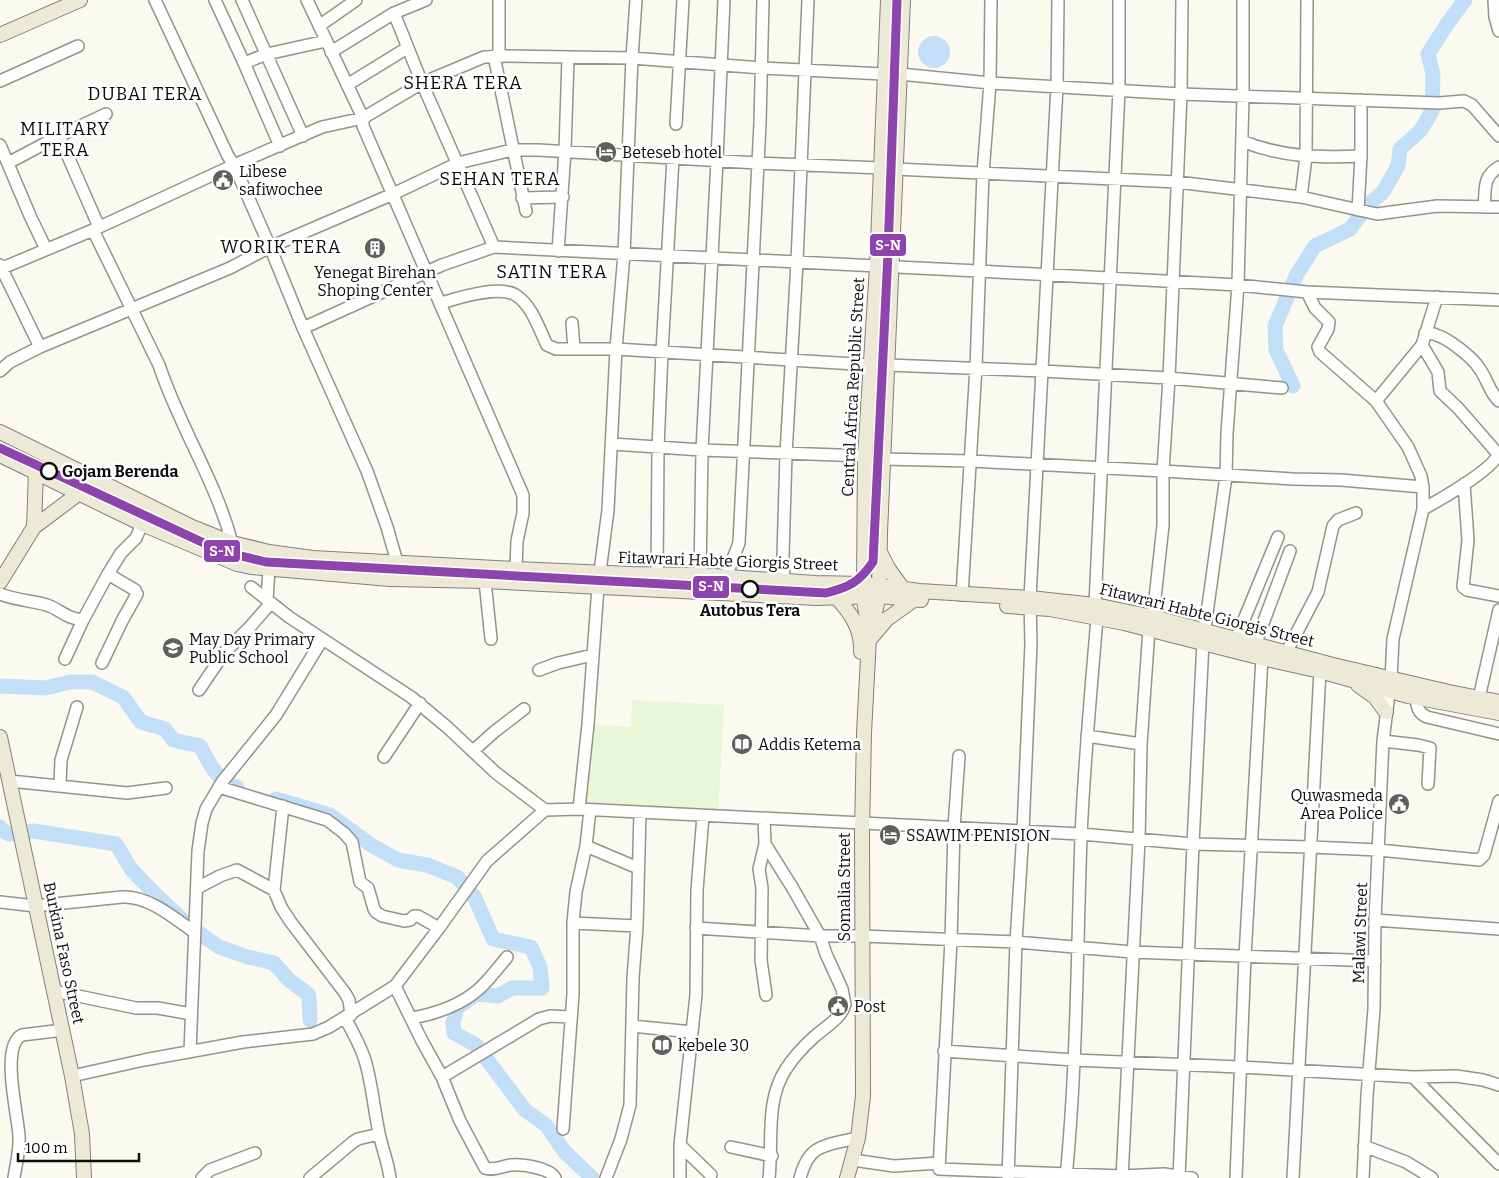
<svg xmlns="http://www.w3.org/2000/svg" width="1499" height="1178" font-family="Bitter,serif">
	<rect width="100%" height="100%" fill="#fafaf0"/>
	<path fill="#eaf6d8" d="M 632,700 L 724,705 L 718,816 L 580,807 L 589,724 L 631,727 Z"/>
	<path fill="#c3dff8" d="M918 52a16 16 0 1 1 32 0a16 16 0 1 1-32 0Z"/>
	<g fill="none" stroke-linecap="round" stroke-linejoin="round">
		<path stroke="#c3dff8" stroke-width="15" d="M 1293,386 L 1276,350 L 1275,326 L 1297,274 L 1315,246 L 1350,229 L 1368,205 L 1383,192 L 1398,166 L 1400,149 L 1421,130 L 1432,111 L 1433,74 L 1428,54 L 1447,24 L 1465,0
			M 0,686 L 46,688 L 70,682 L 92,682 L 123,697 L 141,722 L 165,729 L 173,740 L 200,746 C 209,762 217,782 237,787
			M 276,799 L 330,815 L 371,845 L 398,860 L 427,865 L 457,877 L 475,898 L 493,939 L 531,947 L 540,967 L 542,988 L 512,988 L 498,996 L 476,994 L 457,1008 L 453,1023 L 454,1033 L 476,1045 L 525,1110 L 546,1125 L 564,1151 L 592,1178
			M 0,827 L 1,830 L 9,834 L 34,831 L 116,844 L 131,869 L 155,894 L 188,925 L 219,947 L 248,957 L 274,963 L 288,979 L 309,995 L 310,1020"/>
		<g stroke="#93938f" stroke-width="14">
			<path id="minor" d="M 155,0 L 228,156 L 234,165 L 270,247 L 303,328 L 367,471 L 387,527 L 397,562
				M 215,0 L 244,63 L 280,146
				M 242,0 L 303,136
				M 307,0 L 363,118 L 363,126 L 523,495 L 523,513 L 517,541 L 516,569
				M 499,0 L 499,56
				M 1494,0 L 1495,17 L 1499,31
				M 394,13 L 422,83 L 494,247
				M 319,26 L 356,0
				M 331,52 L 394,13 L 426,0
				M 494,56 L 526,211
				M 244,63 L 267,54 L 326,41
				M 900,74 L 990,83 L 1181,94 L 1439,103 L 1464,101 L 1472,105 L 1499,136
				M 0,81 L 78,46
				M 347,85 L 407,48
				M 676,124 L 683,0
				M 59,136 L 99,227
				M 1242,141 C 1281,157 1319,158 1361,156
				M 0,145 L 31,218 L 46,249
				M 8,163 L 59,136 L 106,114
				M 895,169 L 1177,182 L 1301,197 L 1377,214 L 1437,206 L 1499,207
				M 1301,197 L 1306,157 L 1307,0
				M 522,198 L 563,197
				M 1484,207 C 1486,189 1482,177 1499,167
				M 1358,210 L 1361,156 L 1361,100
				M 93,230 L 159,365 C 179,426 216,481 232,543
				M 558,251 L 565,151 L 568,58
				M 0,265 L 40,347
				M 0,269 L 93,230 L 234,165 L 322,127 L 363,118 L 422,83 L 484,57 L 508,56 L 632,58 L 762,68 L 884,74
				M 1307,292 L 1315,308 L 1329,322 L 1328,329 L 1318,347 L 1320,352 L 1376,401 L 1408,447 L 1421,476 L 1423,487 L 1423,509 L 1393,639 L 1391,678 L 1383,741 L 1375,920 L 1374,1009 L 1367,1096 L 1363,1178
				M 441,303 C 458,298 501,284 517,296 C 532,306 539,329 547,345 L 556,349 L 616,349 L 871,365
				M 572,323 L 574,349
				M 303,328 L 442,265 L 494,247 L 978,271 L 1238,285 L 1307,292 L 1499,300
				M 1425,333 C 1429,334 1433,333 1436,335 C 1448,338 1473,358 1479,368 C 1487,378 1489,392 1499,401
				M 1422,345 L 1438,372 L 1440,391 L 1458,408 L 1498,454 C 1494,469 1438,501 1423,509
				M 887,365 L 1043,371 L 1169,378 L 1282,388
				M 0,371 L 10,362 L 40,347 L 230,268 L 270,247 L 393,194 L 458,163 L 512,150 L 538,150 L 757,163 L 881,168
				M 1376,401 L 1422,345 L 1437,297
				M 612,444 L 702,450 L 865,456
				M 883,459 L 971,461 L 1163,471 L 1293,479 L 1341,480 L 1423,487
				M 1464,484 L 1468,540 L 1463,587 L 1467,590 L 1499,596
				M 657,575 L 658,448 L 662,352 L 673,158
				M 700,575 L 702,450 L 717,160 L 724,0
				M 726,577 L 739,543 L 760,123 L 763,0
				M 485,581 L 491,639
				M 784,581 L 783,555 L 786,454 L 797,262 L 808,0
				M 251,587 L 289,617 L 411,697 L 447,727 L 496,773 L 545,810 L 579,809 L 1081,834 L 1193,844 L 1311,847 L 1379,850 L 1479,860 L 1484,855 L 1499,801
				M 0,594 C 16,600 32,601 47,605 C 61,610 65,618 83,620
				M 962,595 L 976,367 L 983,173 L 990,83 L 991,0
				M 267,600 L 269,569
				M 1095,605 L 1119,90 L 1119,0
				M 1153,617 L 1163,525 L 1163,471 L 1169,378 L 1181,94 L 1182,0
				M 1236,639 L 1278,537
				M 1255,645 L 1290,551
				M 1286,653 L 1318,592 L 1333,526 L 1338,520 L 1356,513
				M 65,659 L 83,620 L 108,574 L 121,553 L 136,538 L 142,524
				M 102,663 L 122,621 L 137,594 L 135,590 L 108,574
				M 539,670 L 558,663 L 593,655
				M 199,690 L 224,653 L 249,628 L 270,604
				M 1416,698 C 1417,707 1418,713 1427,717 L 1499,734
				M 1479,698 L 1499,610
				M 1087,736 L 1141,744
				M 1383,741 L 1418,745 L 1430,748 L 1428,784
				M 473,751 L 494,732 L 524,709
				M 959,756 L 954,828 L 951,940 L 939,1169 L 1122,1176 L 1164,1174 L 1192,1178
				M 384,757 L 420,703
				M 10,781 L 127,793 L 166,788
				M 60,785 L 61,760 L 77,707
				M 219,787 L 327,820 L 344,833 L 352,842 L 360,882 L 368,888 L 374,909 L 376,912 L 382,916 L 404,921 L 410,920 L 414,916 L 418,916 L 439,928
				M 283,806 L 274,890 L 281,907 L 290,921 L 345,993 L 349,1000 L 351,1015
				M 579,809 L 588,724 L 598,587 L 608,510 L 616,349 L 624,254 L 632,58 L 636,0
				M 764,819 L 765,844 L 759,869 L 762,888 L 761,960 L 766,995
				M 765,844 L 792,887 L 820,936 L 826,954 L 842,989 L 845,1004 C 842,1018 824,1028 814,1037 C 804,1046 793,1058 786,1069 C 765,1100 773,1142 769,1178
				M 586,846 L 638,868
				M 197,888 L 220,876 L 237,870 L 274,890
				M 0,902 L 35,906 L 122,897 C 149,896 173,917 194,932
				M 1375,920 L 1499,929
				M 573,923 L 637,926
				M 696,928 L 820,936 L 862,936 L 1016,942 L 1132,952 L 1375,961
				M 395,986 L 421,1039 L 442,1077 L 460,1121 L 485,1168 C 494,1171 502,1166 511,1165 C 522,1164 550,1168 555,1178
				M 54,991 L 136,1008 L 158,1008 L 191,1014
				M 345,1018 C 353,1032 360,1045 365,1060 C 372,1084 374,1109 379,1133 C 382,1148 388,1162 390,1178
				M 412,1018 C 434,1014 461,1005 479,989 C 489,980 498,968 507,957
				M 632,1026 L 692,1032
				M 944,1051 L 1074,1060 L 1240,1067 L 1413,1077 L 1456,1076 L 1483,1080 L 1499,1085
				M 190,1052 L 198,851 L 202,823 L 206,809 L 222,782 L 276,715 L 322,640
				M 72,1076 L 144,1060 L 243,1042 L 313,1034 L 329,1027 L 395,986 L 439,928 L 487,861 L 545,810
				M 442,1077 L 539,1019 L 550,1016 L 570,1017
				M 1413,1077 L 1499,1164
				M 563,1129 L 573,994 L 573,923 L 576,892 L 586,846 L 590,810
				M 680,1145 L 711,1175
				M 1364,1146 L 1406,1162 L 1432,1178
				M 731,1147 L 772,1156
				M 853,1160 L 894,1166 L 939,1163
				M 14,1178 C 16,1164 20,1150 19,1136 C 18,1115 0,1046 22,1035 L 63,1030
				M 202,1178 L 210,1170 L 255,1153
				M 310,1178 L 353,1142 L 358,1139 L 379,1134
				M 606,1178 L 621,1139 L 630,1105 L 633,978 L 637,926 L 640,813
				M 680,1178 L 680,1145 L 696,995 L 697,890 L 703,816
				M 800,1178 C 802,1171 805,1162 810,1156 C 818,1144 845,1141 858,1138
				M 1008,1178 L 1016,942 L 1023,831 L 1031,644 L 1030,598 L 1057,86 L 1058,0
				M 1066,1178 C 1077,1065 1077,951 1081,837 C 1084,764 1091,691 1097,618
				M 1122,1178 L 1139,840 L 1141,744 L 1149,629
				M 1179,1178 L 1193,844 L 1203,642 L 1226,476 L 1227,433 L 1238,285 L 1243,96 L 1243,0
				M 1236,1178 L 1245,957 L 1262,658
				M 1293,1178 L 1320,671"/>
		</g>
		<g stroke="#80807c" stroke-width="16">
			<path id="major" d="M 0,35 L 80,0
				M 0,432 L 192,527 L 232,543 L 269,552 L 313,558 L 516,569 L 631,574 L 700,575 L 815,583 L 864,584 L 920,591 L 1030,598 L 1095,605 L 1153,617 L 1333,665 L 1449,692 L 1499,702
				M 0,455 L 142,524 L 237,564 L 251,567 L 390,579 L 485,581 L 817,598 L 879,596 L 921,600
				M 34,527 L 36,471
				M 881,554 L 888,568 L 903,589
				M 0,582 L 34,527 L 78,494
				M 836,597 C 851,613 862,629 861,652
				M 1007,606 L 1050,609 L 1124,623 L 1262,658 L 1320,671 L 1408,696 L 1499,713
				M 869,630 L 863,595 L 864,584 L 865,456 L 877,266 L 888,0
				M 870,639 L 887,619 L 915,599
				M 1358,685 L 1375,697 L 1386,712
				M 0,737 L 72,1076 L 82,1134 L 84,1178
				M 847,1178 L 858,1138 L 863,1096 L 862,832 L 864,733 L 869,638 L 879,596 L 880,533 L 903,0"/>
		</g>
		<use href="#minor" stroke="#fefefd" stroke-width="11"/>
		<use href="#major" stroke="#ecead6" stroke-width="14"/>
		<g stroke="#fff" stroke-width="12">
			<path id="rail-1" d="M 0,448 L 221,551 L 266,562 L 826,593 C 850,587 859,582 873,562 L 888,253 L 897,0"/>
		</g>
		<use href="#rail-1" stroke="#8e44ad" stroke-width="9"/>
	</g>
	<defs>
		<g id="hotel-disc" transform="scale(1.125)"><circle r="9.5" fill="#5f5f5c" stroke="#fff"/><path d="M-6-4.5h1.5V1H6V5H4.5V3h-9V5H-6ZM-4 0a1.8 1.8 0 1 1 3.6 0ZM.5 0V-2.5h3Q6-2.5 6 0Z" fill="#fff"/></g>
		<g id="civic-disc" transform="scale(1.125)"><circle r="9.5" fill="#5f5f5c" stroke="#fff"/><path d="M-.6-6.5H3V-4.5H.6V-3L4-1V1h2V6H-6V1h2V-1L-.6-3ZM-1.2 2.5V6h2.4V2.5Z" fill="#fff"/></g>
		<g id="building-disc" transform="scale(1.125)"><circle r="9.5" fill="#5f5f5c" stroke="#fff"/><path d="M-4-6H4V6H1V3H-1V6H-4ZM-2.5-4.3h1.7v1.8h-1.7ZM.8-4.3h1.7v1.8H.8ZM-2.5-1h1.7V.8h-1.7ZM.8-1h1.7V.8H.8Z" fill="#fff"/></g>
		<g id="school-disc" transform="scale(1.125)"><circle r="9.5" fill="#5f5f5c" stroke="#fff"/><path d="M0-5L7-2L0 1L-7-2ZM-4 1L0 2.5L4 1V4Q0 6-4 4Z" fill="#fff"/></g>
		<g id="library-disc" transform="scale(1.125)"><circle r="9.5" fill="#5f5f5c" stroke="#fff"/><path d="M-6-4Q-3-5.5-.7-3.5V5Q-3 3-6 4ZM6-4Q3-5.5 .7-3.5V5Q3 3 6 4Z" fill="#fff"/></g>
	</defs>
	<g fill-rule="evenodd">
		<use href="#hotel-disc" x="606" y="152"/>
		<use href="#civic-disc" x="223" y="180"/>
		<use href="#building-disc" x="375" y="248"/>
		<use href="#school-disc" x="173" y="648"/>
		<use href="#library-disc" x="742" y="744"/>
		<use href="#civic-disc" x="1399" y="804"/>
		<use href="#hotel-disc" x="890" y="835"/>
		<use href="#civic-disc" x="838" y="1006"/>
		<use href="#library-disc" x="662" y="1045"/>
	</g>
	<g fill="#fff" stroke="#0c0c0c" stroke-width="2.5">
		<circle cx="49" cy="471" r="8"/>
		<circle cx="750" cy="589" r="8"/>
	</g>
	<g text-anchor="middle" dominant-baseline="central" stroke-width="5" stroke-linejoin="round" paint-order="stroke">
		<g font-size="16" fill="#0c0c0c" stroke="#fff" text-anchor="start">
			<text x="622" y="152">Beteseb hotel</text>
			<text x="239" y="171">Libese<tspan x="239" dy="18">safiwochee</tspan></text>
			<text x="375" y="272" text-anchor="middle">Yenegat Birehan<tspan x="375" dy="18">Shoping Center</tspan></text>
			<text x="189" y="639">May Day Primary<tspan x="189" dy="18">Public School</tspan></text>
			<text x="758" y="744">Addis Ketema</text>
			<text x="1383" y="795" text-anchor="end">Quwasmeda<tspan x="1383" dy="18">Area Police</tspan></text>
			<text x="906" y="835">SSAWIM PENISION</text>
			<text x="854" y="1006">Post</text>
			<text x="678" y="1045">kebele 30</text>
		</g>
		<g font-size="16" fill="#0c0c0c" stroke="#fff">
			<text transform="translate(853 387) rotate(-87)">Central Africa Republic Street</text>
			<text transform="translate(728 561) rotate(2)">Fitawrari Habte Giorgis Street</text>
			<text transform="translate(1207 615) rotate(14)">Fitawrari Habte Giorgis Street</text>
			<text transform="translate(844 887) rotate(-90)">Somalia Street</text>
			<text transform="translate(1360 933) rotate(-88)">Malawi Street</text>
			<text transform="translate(64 953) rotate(78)">Burkina Faso Street</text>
		</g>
		<g font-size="16" font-weight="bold" fill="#0c0c0c" stroke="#fff" text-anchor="start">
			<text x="62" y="471">Gojam Berenda</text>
			<text x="750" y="610" text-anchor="middle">Autobus Tera</text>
		</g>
		<g font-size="18" letter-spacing="1" fill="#0c0c0c" stroke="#fff">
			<text x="463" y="83">SHERA TERA</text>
			<text x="145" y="94">DUBAI TERA</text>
			<text x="65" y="129">MILITARY<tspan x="65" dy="21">TERA</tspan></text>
			<text x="500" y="179">SEHAN TERA</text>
			<text x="281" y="247">WORIK TERA</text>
			<text x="552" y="272">SATIN TERA</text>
		</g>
	</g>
	<g stroke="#fff" stroke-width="2">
		<rect x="869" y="233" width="38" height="24" rx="5" fill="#8e44ad"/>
		<rect x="203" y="539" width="38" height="24" rx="5" fill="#8e44ad"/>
		<rect x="692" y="575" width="38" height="24" rx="5" fill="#8e44ad"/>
	</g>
	<g font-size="14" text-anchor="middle" font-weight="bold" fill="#fff">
		<text x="888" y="250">S-N</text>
		<text x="222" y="556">S-N</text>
		<text x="711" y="591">S-N</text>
	</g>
	<path d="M18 1153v8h121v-8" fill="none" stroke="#0c0c0c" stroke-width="2.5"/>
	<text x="25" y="1153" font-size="15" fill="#0c0c0c" stroke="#ffffff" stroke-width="4" paint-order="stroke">100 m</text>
</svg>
